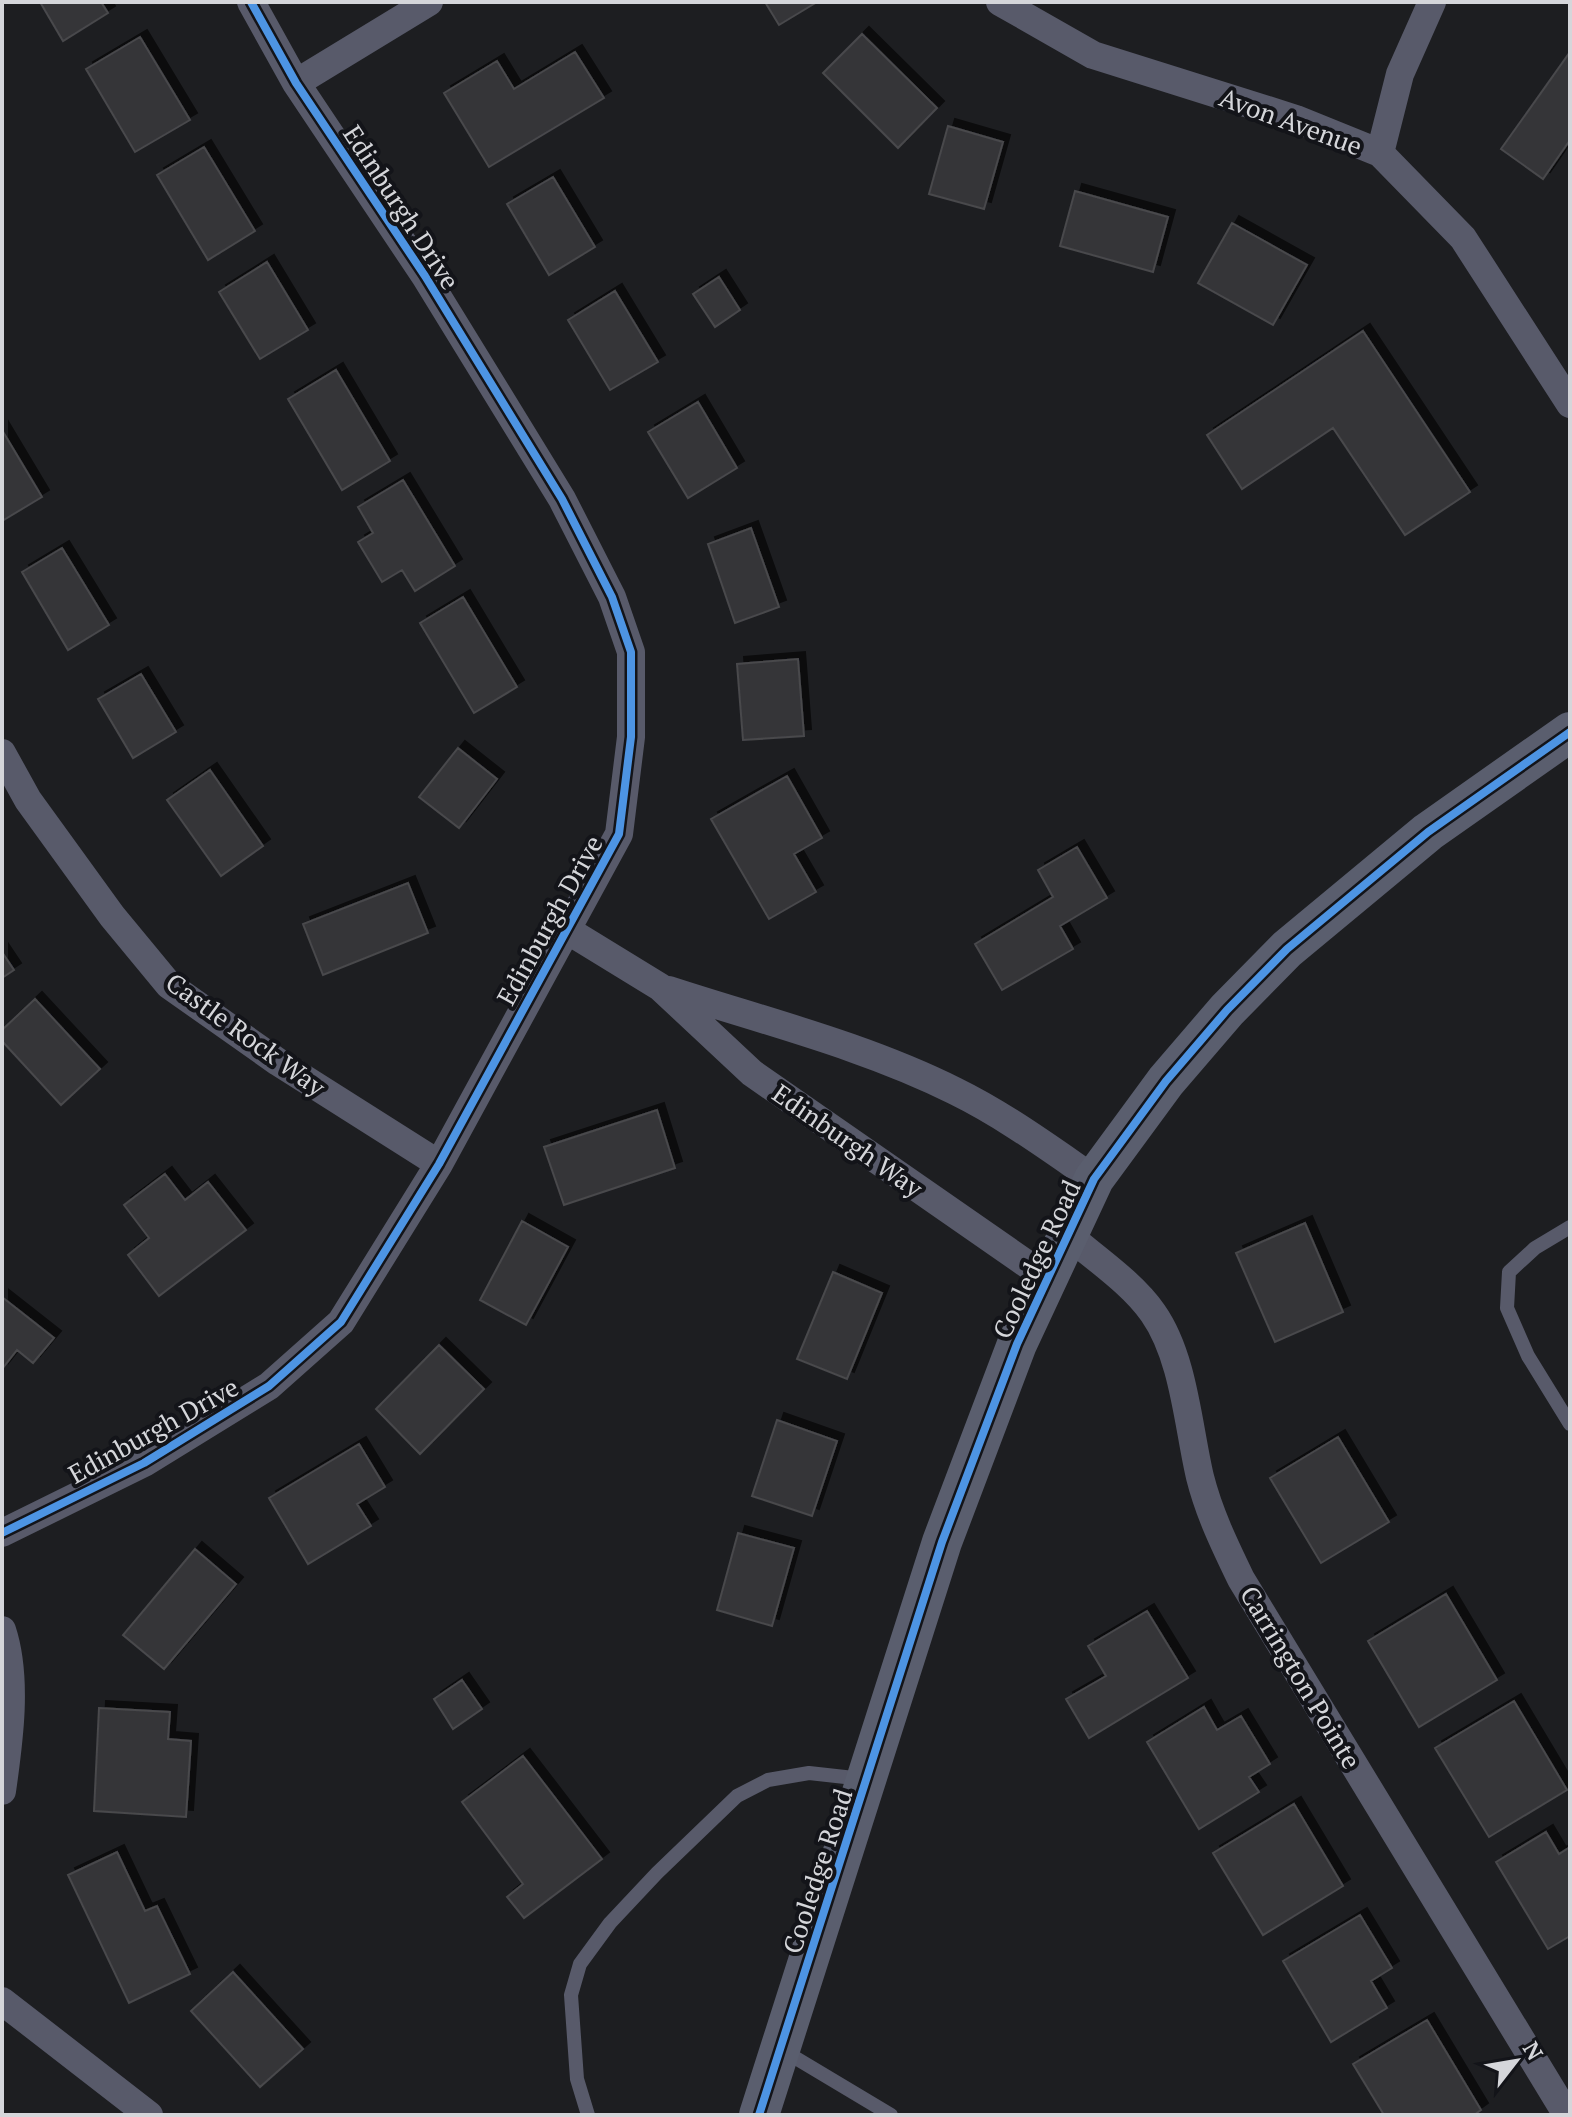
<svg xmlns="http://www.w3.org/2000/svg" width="1572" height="2117" font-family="'PT Serif',serif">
	<defs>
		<filter id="shadow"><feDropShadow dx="7" dy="-7" stdDeviation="0" flood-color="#0009"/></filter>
	</defs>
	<rect width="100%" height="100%" fill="#1d1e21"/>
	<path fill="#363639" stroke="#48484c" stroke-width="2" filter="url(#shadow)" d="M 40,2 L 101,2 L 108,13 L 63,41 Z
		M 765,2 L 817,2 L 779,25 Z
		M 862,34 L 937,108 L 898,148 L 823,73 Z
		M 140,37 L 190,120 L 135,152 L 86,69 Z
		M 575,52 L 604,98 L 489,167 L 444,93 L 497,61 L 514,89 Z
		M 1570,52 L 1570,140 L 1543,179 L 1501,149 Z
		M 948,126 L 1003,142 L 984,209 L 929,194 Z
		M 204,147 L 255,231 L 208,260 L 157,175 Z
		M 553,177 L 595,247 L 549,275 L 507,204 Z
		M 1075,191 L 1168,217 L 1153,272 L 1060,246 Z
		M 1232,223 L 1307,265 L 1273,325 L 1198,283 Z
		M 267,262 L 308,330 L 260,359 L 219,292 Z
		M 719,277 L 740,310 L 715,327 L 693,294 Z
		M 615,291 L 658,362 L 610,390 L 568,320 Z
		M 1363,331 L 1470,492 L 1405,535 L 1333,428 L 1242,489 L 1207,435 Z
		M 336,370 L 390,461 L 342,490 L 288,399 Z
		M 698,402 L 737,468 L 688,498 L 648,432 Z
		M 2,430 L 42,497 L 2,521 Z
		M 403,480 L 455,566 L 415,591 L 402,570 L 382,582 L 358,542 L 373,533 L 358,507 Z
		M 751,528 L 779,607 L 735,623 L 708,544 Z
		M 62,548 L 109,625 L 68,650 L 22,572 Z
		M 463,597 L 517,687 L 474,713 L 420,623 Z
		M 798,659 L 804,736 L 743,740 L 737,664 Z
		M 141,674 L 176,732 L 133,758 L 98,699 Z
		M 458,748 L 497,779 L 459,828 L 419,797 Z
		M 210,770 L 263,846 L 221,876 L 167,800 Z
		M 787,776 L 822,838 L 794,854 L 816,892 L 769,919 L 711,819 Z
		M 1077,847 L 1107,898 L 1060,926 L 1073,949 L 1002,990 L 975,944 L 1053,897 L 1038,870 Z
		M 408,883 L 428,933 L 323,975 L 303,924 Z
		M 2,952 L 14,970 L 2,978 Z
		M 35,999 L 100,1069 L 61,1105 L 2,1041 L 2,1030 Z
		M 657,1110 L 675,1168 L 564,1205 L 544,1147 Z
		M 165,1174 L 185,1200 L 208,1182 L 246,1230 L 159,1296 L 128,1255 L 149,1238 L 124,1205 Z
		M 522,1221 L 568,1247 L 526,1325 L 480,1300 Z
		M 1305,1223 L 1343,1312 L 1275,1342 L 1236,1253 Z
		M 833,1272 L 882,1293 L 847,1379 L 797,1359 Z
		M 2,1297 L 54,1338 L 33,1363 L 17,1350 L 2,1369 Z
		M 439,1345 L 484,1389 L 420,1454 L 376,1409 Z
		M 777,1420 L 837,1441 L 812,1516 L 752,1496 Z
		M 1338,1437 L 1389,1522 L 1321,1563 L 1270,1478 Z
		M 359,1444 L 385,1487 L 357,1504 L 371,1526 L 308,1564 L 269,1498 Z
		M 738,1533 L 794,1548 L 772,1626 L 717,1610 Z
		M 195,1549 L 236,1584 L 164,1669 L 123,1635 Z
		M 1446,1594 L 1497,1680 L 1419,1727 L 1368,1641 Z
		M 1147,1611 L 1188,1678 L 1089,1738 L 1066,1699 L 1106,1676 L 1088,1646 Z
		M 462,1680 L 482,1709 L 453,1729 L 434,1699 Z
		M 1514,1701 L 1567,1790 L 1489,1837 L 1435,1748 Z
		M 1204,1707 L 1217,1730 L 1241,1716 L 1270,1764 L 1249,1777 L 1259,1792 L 1199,1829 L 1147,1742 Z
		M 99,1708 L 170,1712 L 168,1739 L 191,1741 L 186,1817 L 94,1811 Z
		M 523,1756 L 602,1859 L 524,1918 L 507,1897 L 523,1884 L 462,1802 Z
		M 1294,1804 L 1343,1886 L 1263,1935 L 1213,1853 Z
		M 1546,1832 L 1559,1854 L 1570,1847 L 1570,1936 L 1548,1949 L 1496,1862 Z
		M 117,1852 L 145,1911 L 157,1906 L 190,1974 L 129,2003 L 68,1875 Z
		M 1360,1915 L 1392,1968 L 1371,1981 L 1387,2008 L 1331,2042 L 1283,1961 Z
		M 233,1972 L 303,2049 L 260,2087 L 191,2011 Z
		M 1427,2020 L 1481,2110 L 1474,2115 L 1384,2115 L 1353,2064 Z"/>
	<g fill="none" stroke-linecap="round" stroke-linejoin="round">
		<path stroke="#585a6a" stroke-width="14" d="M 1570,1227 L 1535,1248 L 1509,1272 L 1507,1308 L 1528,1356 L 1570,1424
			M 784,2051 L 891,2115
			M 588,2115 L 577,2079 L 571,1995 L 580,1964 L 610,1923 L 657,1873 L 737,1796 L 768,1780 L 809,1773 L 863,1779"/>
		<path stroke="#585a6a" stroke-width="28" d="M 1000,2 L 1093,55 L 1296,119 L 1380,153 L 1463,238 L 1570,404
			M 296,83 L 429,2
			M 1380,153 L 1400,74 L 1432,2
			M 2,753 L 28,800 L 112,916 L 169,985 L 278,1062 L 439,1164
			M 567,930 L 660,987 L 752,1073 L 1047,1278
			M 669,990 C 764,1021 865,1046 955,1091 C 1004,1115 1049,1148 1094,1179
			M 1068,1235 C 1096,1259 1132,1283 1153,1313 C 1184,1357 1188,1426 1200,1477 C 1209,1513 1225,1546 1241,1579 L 1567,2115
			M 2,1533 L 144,1463 L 269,1386 L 341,1322 L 439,1164 L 619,834 L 631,737 L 631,652 L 612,597 L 562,499 L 425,276 L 296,83 L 251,2
			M 2,1630 C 18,1678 9,1742 2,1791
			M 2,2001 L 149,2115"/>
		<path stroke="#5a5e6e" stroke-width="40" d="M 759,2115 L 942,1542 L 1017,1344 L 1094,1179 L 1166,1081 L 1227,1010 L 1287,949 L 1428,832 L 1570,732"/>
		<g stroke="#131419" stroke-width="13">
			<path id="cycleway" d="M 2,1533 L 144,1463 L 269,1386 L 341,1322 L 439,1164 L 619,834 L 631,737 L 631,652 L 612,597 L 562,499 L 425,276 L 296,83 L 251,2
				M 759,2115 L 942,1542 L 1017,1344 L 1094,1179 L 1166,1081 L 1227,1010 L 1287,949 L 1428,832 L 1570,732"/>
		</g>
		<use href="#cycleway" stroke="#4d94e3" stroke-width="8"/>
	</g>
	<g text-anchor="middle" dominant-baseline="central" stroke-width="8" stroke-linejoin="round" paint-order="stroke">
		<g font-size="26" fill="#d5d6da" stroke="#131419">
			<text transform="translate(1291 121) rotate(20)">Avon Avenue</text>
			<text transform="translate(402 207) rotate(57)">Edinburgh Drive</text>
			<text transform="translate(549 920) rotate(-61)">Edinburgh Drive</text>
			<text transform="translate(246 1034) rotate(36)">Castle Rock Way</text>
			<text transform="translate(848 1140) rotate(35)">Edinburgh Way</text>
			<text transform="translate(1036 1259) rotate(-65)">Cooledge Road</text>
			<text transform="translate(153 1430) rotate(-29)">Edinburgh Drive</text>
			<text transform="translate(1301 1677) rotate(59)">Carrington Pointe</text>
			<text transform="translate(817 1871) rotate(-72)">Cooledge Road</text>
		</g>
	</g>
	<rect width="1572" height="2117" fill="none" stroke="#d5d6da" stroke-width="8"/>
	<g transform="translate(1516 2061) rotate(59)" stroke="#131419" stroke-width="6" paint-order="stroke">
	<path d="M0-6L14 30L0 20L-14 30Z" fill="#d5d6da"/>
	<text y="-12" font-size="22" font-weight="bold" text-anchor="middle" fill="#d5d6da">N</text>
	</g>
</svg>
